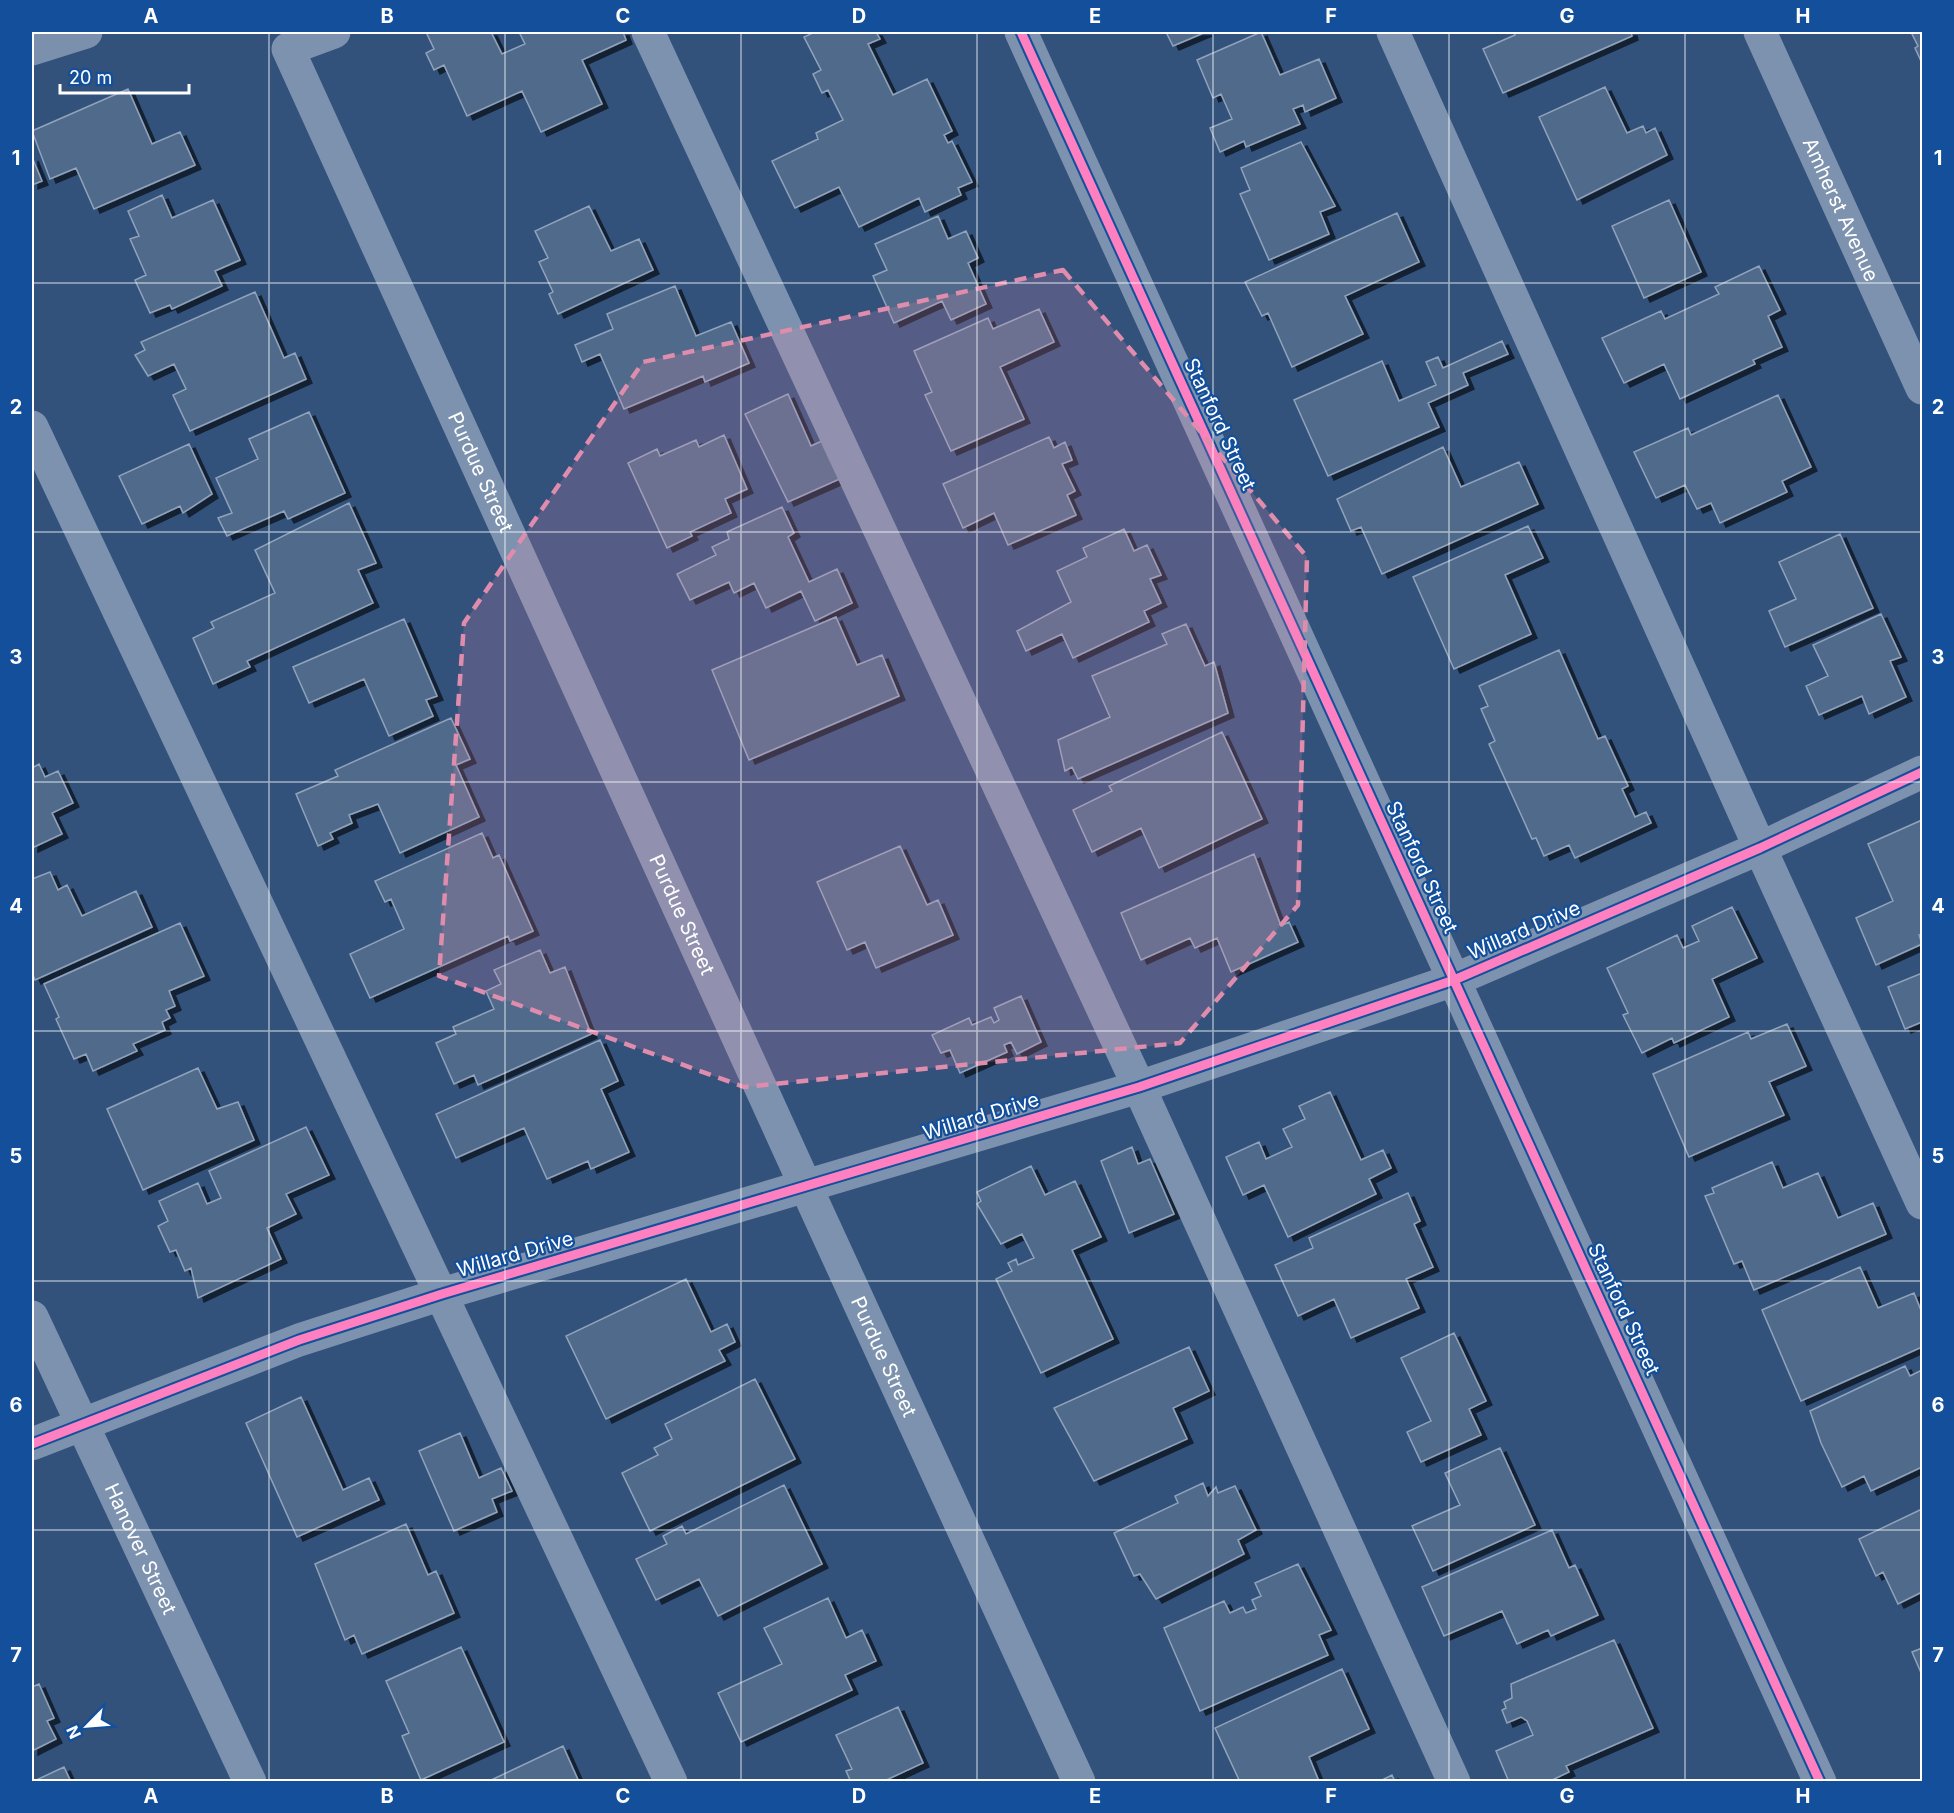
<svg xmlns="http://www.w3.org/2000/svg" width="1954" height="1813" font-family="Inter,sans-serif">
	<defs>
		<filter id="shadow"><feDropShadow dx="6" dy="4" stdDeviation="0" flood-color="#0009"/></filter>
	</defs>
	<rect width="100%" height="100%" fill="#32527c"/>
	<path fill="#506a8a" stroke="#91a3bb" stroke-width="1.5" filter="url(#shadow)" d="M 426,32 L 491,32 L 502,54 L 525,44 L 519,32 L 623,32 L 626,40 L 582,60 L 602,104 L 541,132 L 522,91 L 467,116 L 444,65 L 434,70 L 426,53 L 434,49 Z
		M 815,32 L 876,32 L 880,39 L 868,44 L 893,95 L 927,79 L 952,131 L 944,135 L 948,143 L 952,141 L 972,182 L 958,188 L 961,195 L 925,212 L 919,198 L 859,227 L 839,187 L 795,208 L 772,161 L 818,139 L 816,133 L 843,120 L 828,90 L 822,93 L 813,74 L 821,70 L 804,37 Z
		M 1166,32 L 1206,32 L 1173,46 Z
		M 1261,32 L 1280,75 L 1319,59 L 1336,98 L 1305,112 L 1303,105 L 1293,109 L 1300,124 L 1246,147 L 1244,141 L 1220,152 L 1210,128 L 1232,119 L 1221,94 L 1213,98 L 1197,60 Z
		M 1514,32 L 1631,32 L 1632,36 L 1503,93 L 1483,49 L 1515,35 Z
		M 1911,32 L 1922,32 L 1921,61 L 1915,48 L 1918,46 Z
		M 1605,87 L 1627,133 L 1643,126 L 1646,133 L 1655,128 L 1667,155 L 1577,200 L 1539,117 Z
		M 128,89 L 152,144 L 180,132 L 195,165 L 94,209 L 76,168 L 50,179 L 32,131 Z
		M 1301,142 L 1335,206 L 1320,212 L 1329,234 L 1269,260 L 1240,194 L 1250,190 L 1241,168 Z
		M 32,157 L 42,181 L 32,185 Z
		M 162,195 L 172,218 L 213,200 L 240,260 L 215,271 L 222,286 L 172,309 L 170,305 L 150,313 L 135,280 L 146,275 L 130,239 L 139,236 L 128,211 Z
		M 1669,200 L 1701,272 L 1644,298 L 1612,226 Z
		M 589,206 L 611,251 L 639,239 L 653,270 L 558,314 L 549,294 L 553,292 L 539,262 L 548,258 L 535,231 Z
		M 1397,213 L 1419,262 L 1345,296 L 1363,334 L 1292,367 L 1268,313 L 1262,316 L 1245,282 Z
		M 938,216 L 948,239 L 966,231 L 978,258 L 968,263 L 986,304 L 951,320 L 942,301 L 894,323 L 873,276 L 887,270 L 875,244 Z
		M 1759,266 L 1780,310 L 1768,316 L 1782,347 L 1753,360 L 1755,364 L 1680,399 L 1664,364 L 1624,383 L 1602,338 L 1661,311 L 1665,319 L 1719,294 L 1715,287 Z
		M 675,286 L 696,336 L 731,322 L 749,363 L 705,382 L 703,376 L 624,409 L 600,354 L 582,362 L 575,345 L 613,329 L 607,314 Z
		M 255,292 L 284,358 L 295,353 L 306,379 L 190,431 L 173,395 L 186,389 L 174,364 L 148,376 L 135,355 L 145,350 L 141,342 Z
		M 1039,309 L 1054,342 L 1000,367 L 1024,419 L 951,451 L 925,395 L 932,392 L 914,351 L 988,318 L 993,329 Z
		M 1502,341 L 1508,354 L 1463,373 L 1468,385 L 1428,403 L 1439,427 L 1328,476 L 1294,400 L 1382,361 L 1399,401 L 1436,385 L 1426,362 L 1438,357 L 1443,368 Z
		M 788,394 L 811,446 L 824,440 L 842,478 L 788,502 L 745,414 Z
		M 1778,395 L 1811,467 L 1782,481 L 1787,492 L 1720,523 L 1711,503 L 1697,509 L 1685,485 L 1656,498 L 1634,452 L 1688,428 L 1691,435 Z
		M 309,412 L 345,493 L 288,519 L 284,511 L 227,536 L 218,518 L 232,513 L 216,478 L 258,459 L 249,439 Z
		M 724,435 L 747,489 L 725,499 L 731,513 L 690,532 L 692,536 L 667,548 L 628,463 L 657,449 L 660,456 L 696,440 L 699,447 Z
		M 1049,437 L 1054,448 L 1065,442 L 1072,460 L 1062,464 L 1075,491 L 1067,495 L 1076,515 L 1008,545 L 994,513 L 963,528 L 943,484 Z
		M 189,444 L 212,494 L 183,513 L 180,506 L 142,524 L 119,476 Z
		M 1443,447 L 1461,487 L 1519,462 L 1538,504 L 1382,574 L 1361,527 L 1351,531 L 1337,499 Z
		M 349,503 L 376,563 L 358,570 L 373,603 L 247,661 L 250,667 L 213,684 L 193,638 L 214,628 L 211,622 L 275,593 L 255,550 Z
		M 782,507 L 794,533 L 788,537 L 809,582 L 837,569 L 852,603 L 815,621 L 801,591 L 766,608 L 754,583 L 734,593 L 729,582 L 690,600 L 677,574 L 716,555 L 712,547 L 729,539 L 727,532 Z
		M 1528,526 L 1543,558 L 1505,575 L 1531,634 L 1454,669 L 1413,577 Z
		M 1124,529 L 1134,551 L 1147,545 L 1161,575 L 1150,579 L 1161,603 L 1144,611 L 1149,622 L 1073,658 L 1062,634 L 1026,651 L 1017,631 L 1071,602 L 1057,571 L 1087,557 L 1083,548 Z
		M 1840,534 L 1873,608 L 1785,647 L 1769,611 L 1796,599 L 1779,562 Z
		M 1881,614 L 1901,657 L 1890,661 L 1906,697 L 1869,714 L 1862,696 L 1819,715 L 1806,686 L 1828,676 L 1813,645 Z
		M 836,617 L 857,665 L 882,655 L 899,696 L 749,760 L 712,670 Z
		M 404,619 L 437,696 L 426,700 L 433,716 L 389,736 L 364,679 L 309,703 L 293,667 Z
		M 1186,624 L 1205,666 L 1214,662 L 1228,713 L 1078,779 L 1072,767 L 1065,771 L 1058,740 L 1110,717 L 1092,676 L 1167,644 L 1162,634 Z
		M 1559,650 L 1598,739 L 1605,736 L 1628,786 L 1622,789 L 1635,817 L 1646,812 L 1651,823 L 1575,858 L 1569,845 L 1544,856 L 1536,838 L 1532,839 L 1489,744 L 1495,741 L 1481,709 L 1488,706 L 1479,686 Z
		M 451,718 L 470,759 L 456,765 L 479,817 L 400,853 L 378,804 L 349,815 L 352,823 L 330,833 L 333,839 L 318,846 L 296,794 L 338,776 L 335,770 Z
		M 1222,732 L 1262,819 L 1159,868 L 1141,828 L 1092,852 L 1073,810 L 1112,791 L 1109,786 Z
		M 39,764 L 45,777 L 58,771 L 73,803 L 52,813 L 62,834 L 32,848 L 32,768 Z
		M 1922,820 L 1922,934 L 1919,935 L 1922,944 L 1876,965 L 1856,918 L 1893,901 L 1868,844 Z
		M 482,833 L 493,858 L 499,855 L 533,931 L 510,941 L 508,936 L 370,998 L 350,954 L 404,929 L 391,899 L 385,902 L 375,881 Z
		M 900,846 L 927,905 L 938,900 L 953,935 L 876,968 L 865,942 L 847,950 L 817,882 Z
		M 1254,854 L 1281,926 L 1289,922 L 1298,942 L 1231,972 L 1217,938 L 1195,948 L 1190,938 L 1141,960 L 1121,913 Z
		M 50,872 L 58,890 L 67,885 L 82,916 L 136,891 L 152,927 L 35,980 L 32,973 L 32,879 Z
		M 1732,907 L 1757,958 L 1712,979 L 1729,1017 L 1674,1043 L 1672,1038 L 1642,1053 L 1623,1015 L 1628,1013 L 1607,968 L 1677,935 L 1683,948 L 1699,941 L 1692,926 Z
		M 180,923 L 204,976 L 169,991 L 175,1006 L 166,1010 L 170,1018 L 162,1022 L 165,1030 L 133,1044 L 137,1051 L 93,1071 L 86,1054 L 74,1059 L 56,1019 L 59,1017 L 44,984 Z
		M 540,950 L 550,973 L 565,967 L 591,1034 L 478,1085 L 474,1075 L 454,1084 L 436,1043 L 456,1034 L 453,1027 L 494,1009 L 486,991 L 501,984 L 494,970 Z
		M 1922,973 L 1922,1022 L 1905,1029 L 1888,987 Z
		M 1021,996 L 1041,1042 L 1017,1054 L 1011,1042 L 1004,1045 L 1007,1052 L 960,1073 L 950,1050 L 941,1053 L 932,1035 L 969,1018 L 972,1025 L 991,1017 L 994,1023 L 999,1020 L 994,1008 Z
		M 1787,1024 L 1806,1066 L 1769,1082 L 1784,1115 L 1689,1157 L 1653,1074 L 1748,1032 L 1751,1039 Z
		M 600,1040 L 618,1081 L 601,1089 L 629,1152 L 591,1169 L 588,1161 L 547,1179 L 524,1128 L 456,1158 L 436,1114 Z
		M 198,1068 L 217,1109 L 238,1102 L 254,1140 L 143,1190 L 107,1109 Z
		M 1330,1092 L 1361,1160 L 1383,1150 L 1391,1168 L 1369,1179 L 1376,1194 L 1288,1237 L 1264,1185 L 1243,1195 L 1226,1157 L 1259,1142 L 1266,1159 L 1292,1147 L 1283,1129 L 1305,1119 L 1299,1106 Z
		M 306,1127 L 329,1175 L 286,1194 L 296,1214 L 267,1228 L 281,1259 L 198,1298 L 191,1268 L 185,1271 L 176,1250 L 170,1252 L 158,1226 L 168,1221 L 159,1201 L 198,1183 L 207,1204 L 221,1198 L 209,1171 Z
		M 1132,1147 L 1138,1164 L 1150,1159 L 1174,1214 L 1129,1233 L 1101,1161 Z
		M 1772,1162 L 1783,1188 L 1818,1173 L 1838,1218 L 1873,1203 L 1886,1234 L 1754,1290 L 1742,1261 L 1734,1264 L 1705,1196 L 1714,1193 L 1712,1188 Z
		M 1031,1166 L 1045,1195 L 1075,1181 L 1101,1237 L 1072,1250 L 1113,1339 L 1041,1373 L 996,1279 L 1012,1271 L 1008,1263 L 1016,1259 L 1018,1265 L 1034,1258 L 1022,1234 L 1001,1244 L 977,1204 L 981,1201 L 977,1192 Z
		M 1408,1193 L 1420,1221 L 1414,1224 L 1433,1267 L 1406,1279 L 1419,1308 L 1351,1338 L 1334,1299 L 1298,1316 L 1275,1265 L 1313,1248 L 1309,1238 Z
		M 1860,1267 L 1878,1308 L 1914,1293 L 1922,1313 L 1922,1347 L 1801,1401 L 1762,1310 Z
		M 686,1279 L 711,1332 L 727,1324 L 735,1342 L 719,1350 L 725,1361 L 606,1419 L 566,1336 Z
		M 1454,1333 L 1486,1401 L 1469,1409 L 1481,1435 L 1421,1462 L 1407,1432 L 1431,1421 L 1401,1358 Z
		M 1189,1347 L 1209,1391 L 1173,1408 L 1187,1439 L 1094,1481 L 1054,1408 Z
		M 1905,1366 L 1910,1376 L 1922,1370 L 1922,1467 L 1871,1491 L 1864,1476 L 1842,1487 L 1821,1443 L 1810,1411 Z
		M 755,1379 L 795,1459 L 650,1531 L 622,1473 L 658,1455 L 654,1448 L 672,1439 L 665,1424 Z
		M 301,1397 L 343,1490 L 369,1478 L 379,1500 L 297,1537 L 246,1423 Z
		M 460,1433 L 479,1478 L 501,1468 L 512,1491 L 492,1499 L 497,1512 L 454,1531 L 419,1451 Z
		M 1500,1448 L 1535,1525 L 1433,1571 L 1412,1526 L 1460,1505 L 1445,1473 Z
		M 1203,1483 L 1208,1496 L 1216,1487 L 1218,1493 L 1235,1486 L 1256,1530 L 1238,1540 L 1244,1554 L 1156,1599 L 1140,1574 L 1134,1576 L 1114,1533 L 1178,1503 L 1175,1496 Z
		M 784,1485 L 822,1564 L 718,1616 L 699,1579 L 656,1600 L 636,1559 L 667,1544 L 663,1536 L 682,1526 L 686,1534 Z
		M 1922,1509 L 1922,1592 L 1898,1604 L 1883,1572 L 1876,1576 L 1859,1539 Z
		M 406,1524 L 428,1575 L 436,1571 L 454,1613 L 362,1654 L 354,1635 L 345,1640 L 315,1564 Z
		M 1552,1530 L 1569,1568 L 1575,1565 L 1598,1615 L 1551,1636 L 1548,1630 L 1517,1644 L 1502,1611 L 1444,1636 L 1422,1587 Z
		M 1298,1564 L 1331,1630 L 1319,1635 L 1328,1655 L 1200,1711 L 1164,1628 L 1224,1601 L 1230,1613 L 1243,1607 L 1246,1613 L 1256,1609 L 1252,1600 L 1261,1596 L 1255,1583 Z
		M 828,1598 L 846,1638 L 862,1630 L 876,1661 L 845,1675 L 852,1690 L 741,1742 L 718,1693 L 782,1664 L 764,1628 Z
		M 1614,1640 L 1653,1728 L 1566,1766 L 1569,1772 L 1548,1782 L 1509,1782 L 1496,1751 L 1533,1735 L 1527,1721 L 1521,1717 L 1507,1723 L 1502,1710 L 1506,1708 L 1504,1702 L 1512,1698 L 1511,1684 Z
		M 461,1647 L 504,1742 L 421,1780 L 402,1736 L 409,1733 L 386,1681 Z
		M 1922,1648 L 1922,1675 L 1912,1652 Z
		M 1342,1669 L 1369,1729 L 1309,1757 L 1318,1779 L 1312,1782 L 1240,1782 L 1215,1728 Z
		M 39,1684 L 54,1718 L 47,1721 L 56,1739 L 32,1751 L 32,1687 Z
		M 898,1707 L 923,1763 L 882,1782 L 851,1782 L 846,1771 L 852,1769 L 836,1735 Z
		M 563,1746 L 579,1782 L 487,1782 Z
		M 64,1767 L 71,1782 L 32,1782 Z
		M 1392,1775 L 1395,1782 L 1378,1782 Z"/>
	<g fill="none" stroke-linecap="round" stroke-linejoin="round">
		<g stroke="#7d92ae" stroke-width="33">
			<path id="s1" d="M 334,32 L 288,49 L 806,1187 L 1079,1782"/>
			<path d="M 648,32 L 1139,1087 L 1454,1782"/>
			<path d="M 1021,32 L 1820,1782"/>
			<path d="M 1393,32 L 1760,848 L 1922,1203"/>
			<path id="s2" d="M 1760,32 L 1922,388"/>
			<path d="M 32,427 L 671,1782"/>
			<path id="s3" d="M 32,1317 L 250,1782"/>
			<path d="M 32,1444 L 299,1340 L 442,1294 L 1139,1087 L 1454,980 L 1760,848 L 1922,772"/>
		</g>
		<path stroke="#7a90ac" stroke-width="33" d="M 32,49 L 86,32"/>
		<g stroke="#134f9b" stroke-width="13">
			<path id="cycleway" d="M 1021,32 L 1820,1782
				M 32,1444 L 299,1340 L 442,1294 L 1139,1087 L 1454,980 L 1760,848 L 1922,772"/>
		</g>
		<use href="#cycleway" stroke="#ff80c0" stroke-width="9"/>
	</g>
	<path fill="#e08cad" fill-opacity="0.2" stroke="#e08cad" stroke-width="4.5" stroke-dasharray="12 8" stroke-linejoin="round" d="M 1063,270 L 1307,557 L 1298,905 L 1180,1043 L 744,1087 L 439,976 L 464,623 L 643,362 Z"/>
	<path fill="none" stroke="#fff" stroke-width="1.5" stroke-opacity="0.55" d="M 269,32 L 269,1782M 505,32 L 505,1782M 741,32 L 741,1782M 977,32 L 977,1782M 1213,32 L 1213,1782M 1449,32 L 1449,1782M 1685,32 L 1685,1782M 32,283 L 1922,283M 32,532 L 1922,532M 32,782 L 1922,782M 32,1031 L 1922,1031M 32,1281 L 1922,1281M 32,1530 L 1922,1530"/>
	<g text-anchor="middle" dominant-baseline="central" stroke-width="4.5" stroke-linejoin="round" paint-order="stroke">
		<g font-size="20" fill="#fff" stroke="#134f9b">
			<text stroke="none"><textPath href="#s2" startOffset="195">Amherst Avenue</textPath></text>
			<text transform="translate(1220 424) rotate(65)">Stanford Street</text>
			<text stroke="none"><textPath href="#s1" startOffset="514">Purdue Street</textPath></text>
			<text transform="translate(1422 867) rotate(65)">Stanford Street</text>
			<text stroke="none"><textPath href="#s1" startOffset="1000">Purdue Street</textPath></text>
			<text transform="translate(1524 930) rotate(-23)">Willard Drive</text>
			<text transform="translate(981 1116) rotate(-17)">Willard Drive</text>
			<text transform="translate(515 1254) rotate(-16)">Willard Drive</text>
			<text transform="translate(1624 1309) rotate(65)">Stanford Street</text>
			<text stroke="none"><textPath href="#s1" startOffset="1486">Purdue Street</textPath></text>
			<text stroke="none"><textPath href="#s3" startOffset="256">Hanover Street</textPath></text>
		</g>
	</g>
	<rect width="1954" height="1813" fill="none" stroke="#134f9b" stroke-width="66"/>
	<g transform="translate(87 1726) rotate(245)" stroke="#134f9b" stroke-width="4.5" paint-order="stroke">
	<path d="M0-4.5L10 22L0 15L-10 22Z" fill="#ffffff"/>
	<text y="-9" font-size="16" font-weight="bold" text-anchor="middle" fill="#ffffff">N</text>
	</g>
	<path d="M60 84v9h129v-9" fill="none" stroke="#ffffff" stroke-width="3"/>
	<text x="69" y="84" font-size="18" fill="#ffffff" stroke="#134f9b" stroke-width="4.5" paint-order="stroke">20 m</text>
	<rect x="33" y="33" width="1888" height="1747" fill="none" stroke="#fff" stroke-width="2"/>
	<g font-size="20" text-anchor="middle" font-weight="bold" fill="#fff">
		<text x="151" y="23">A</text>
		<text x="387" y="23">B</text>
		<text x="623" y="23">C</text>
		<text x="859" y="23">D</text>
		<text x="1095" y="23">E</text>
		<text x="1331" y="23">F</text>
		<text x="1567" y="23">G</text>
		<text x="1803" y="23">H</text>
		<text x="16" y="165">1</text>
		<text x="1938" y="165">1</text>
		<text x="16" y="414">2</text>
		<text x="1938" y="414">2</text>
		<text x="16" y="664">3</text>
		<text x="1938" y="664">3</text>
		<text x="16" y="913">4</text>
		<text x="1938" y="913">4</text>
		<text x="16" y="1163">5</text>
		<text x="1938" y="1163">5</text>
		<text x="16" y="1412">6</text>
		<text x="1938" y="1412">6</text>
		<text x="16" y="1662">7</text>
		<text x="1938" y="1662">7</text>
		<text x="151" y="1803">A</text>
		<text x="387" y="1803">B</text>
		<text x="623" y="1803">C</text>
		<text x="859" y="1803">D</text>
		<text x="1095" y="1803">E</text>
		<text x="1331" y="1803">F</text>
		<text x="1567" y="1803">G</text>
		<text x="1803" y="1803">H</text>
	</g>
</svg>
